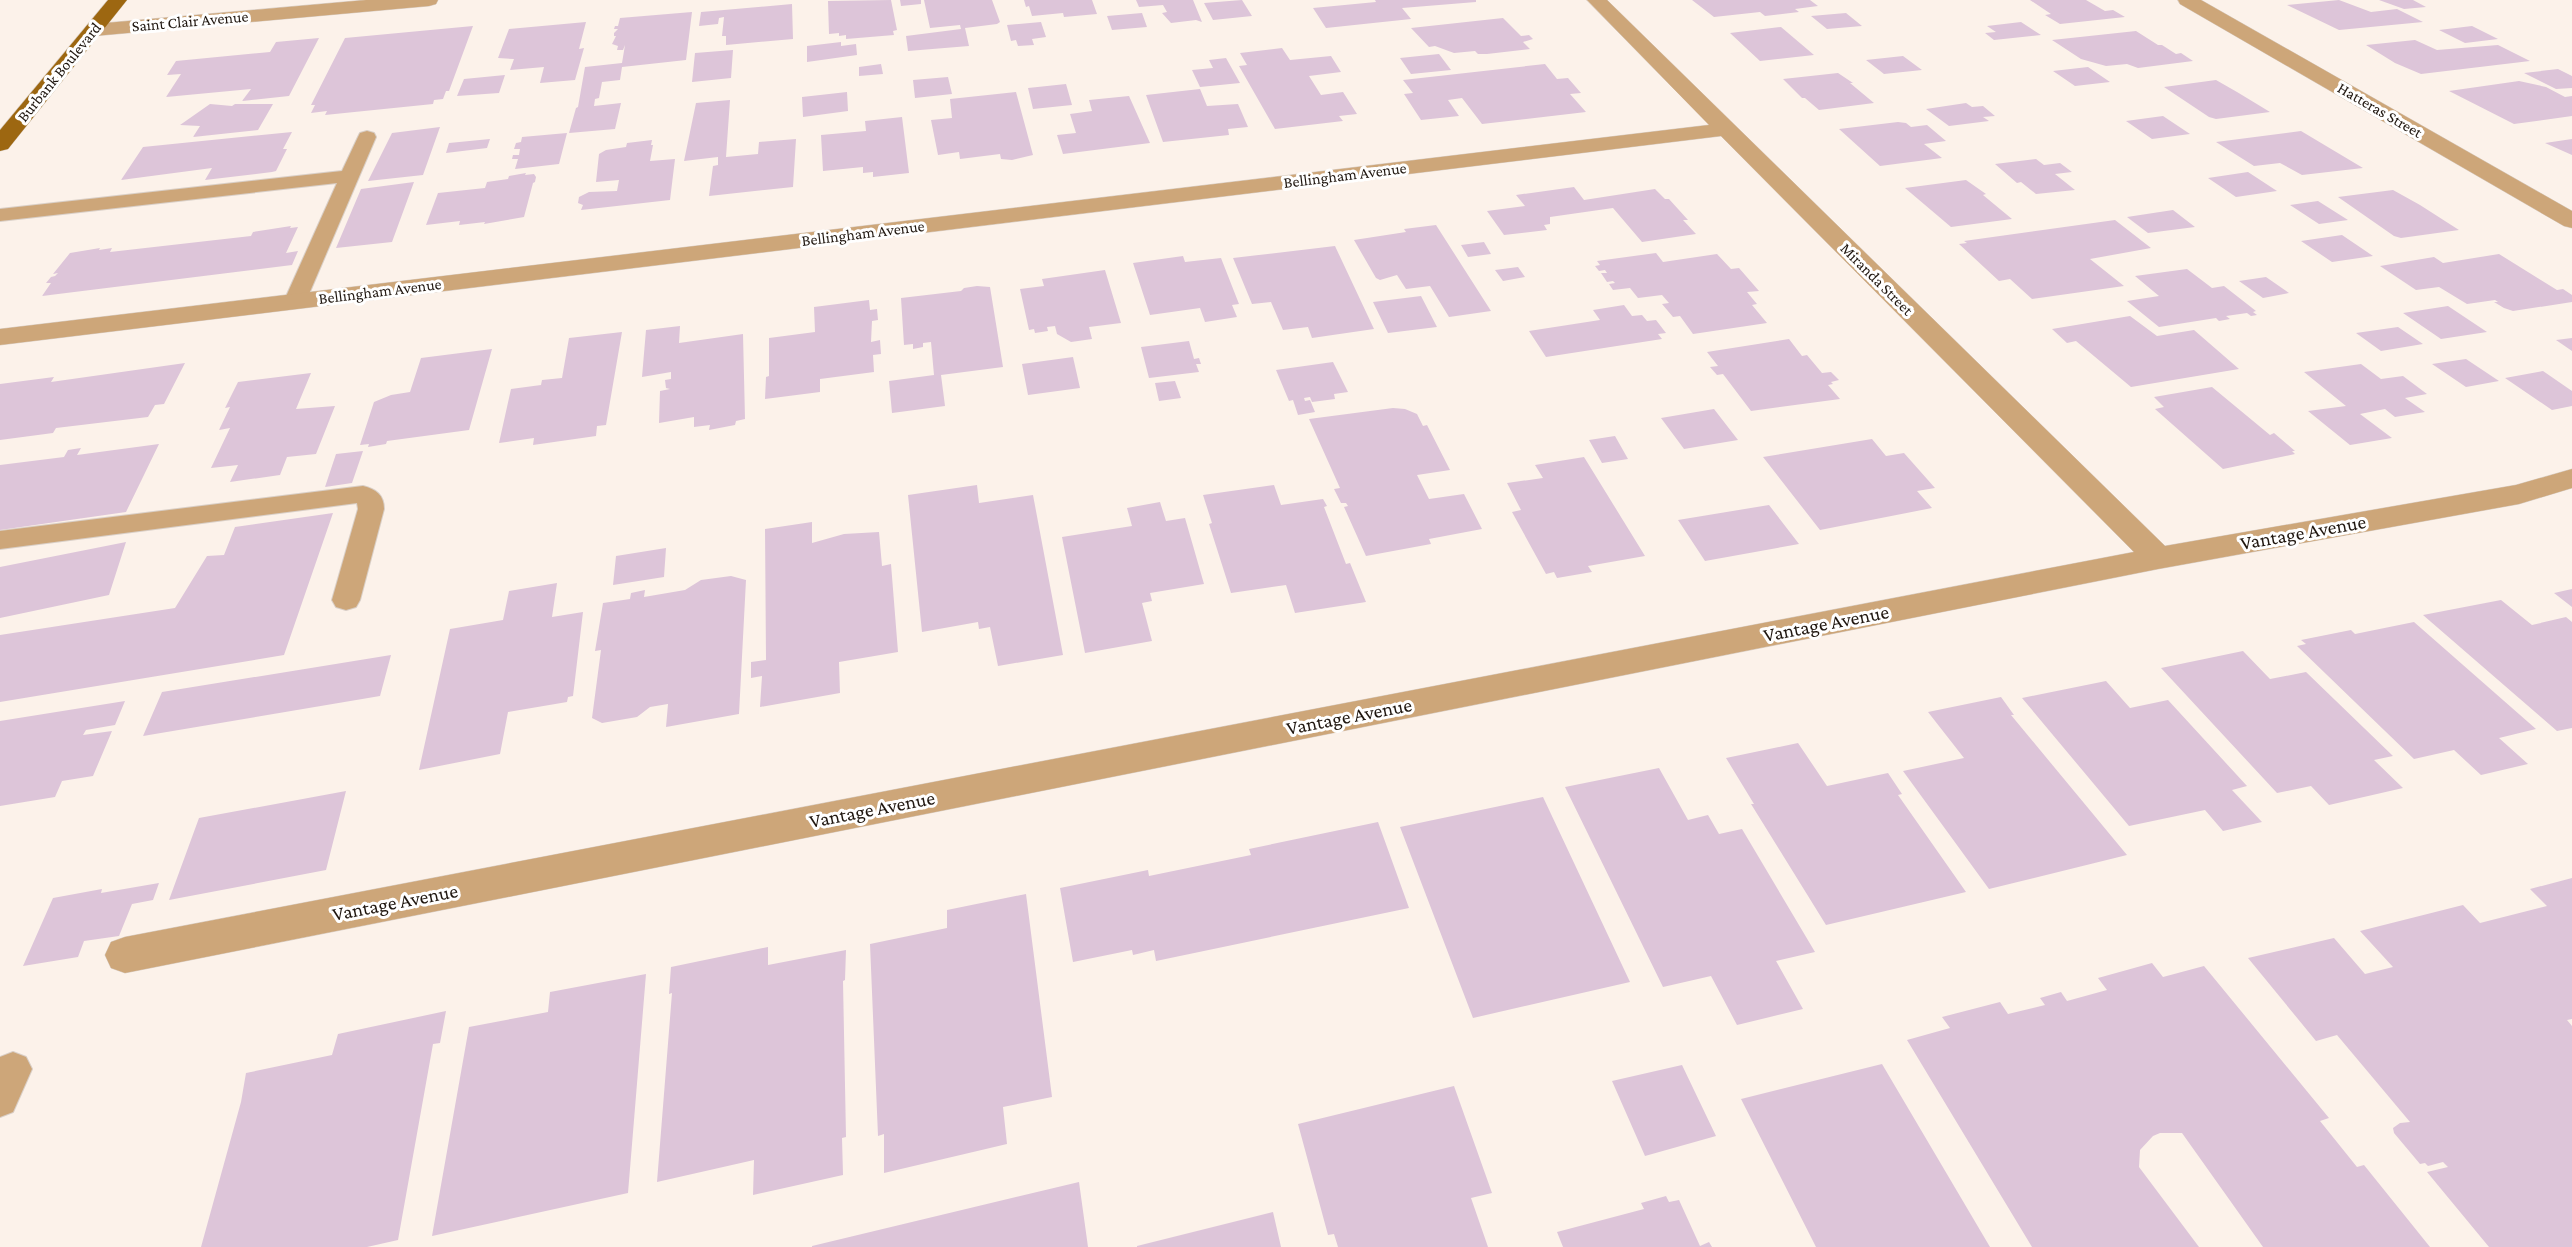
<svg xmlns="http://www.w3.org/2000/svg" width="2572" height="1247" font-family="'Crimson Pro',serif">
	<rect width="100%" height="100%" fill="#fcf2ea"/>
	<path fill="#ddc5d9" d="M 891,0 L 897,30 L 893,31 L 894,35 L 846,39 L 846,35 L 839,36 L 839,33 L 829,34 L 828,1 Z
		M 900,0 L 921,0 L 921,4 L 901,6 Z
		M 924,0 L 992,0 L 1000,22 L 997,24 L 965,28 L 969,46 L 908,51 L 906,36 L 961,29 L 960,25 L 930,28 Z
		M 1024,0 L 1092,0 L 1097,14 L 1064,17 L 1063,13 L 1032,16 L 1029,6 L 1026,7 Z
		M 1136,0 L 1193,0 L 1202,22 L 1196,20 L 1171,23 L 1162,13 L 1167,12 L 1163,5 L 1139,7 Z
		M 1242,0 L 1252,16 L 1213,20 L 1204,3 Z
		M 1375,0 L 1476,0 L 1476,2 L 1402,8 L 1411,19 L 1326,28 L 1313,8 L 1376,2 Z
		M 1692,0 L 1810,0 L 1818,6 L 1795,9 L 1799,12 L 1765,16 L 1760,12 L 1714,17 Z
		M 2030,0 L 2086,0 L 2105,11 L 2113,10 L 2125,17 L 2060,24 L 2045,15 L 2051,14 Z
		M 2339,0 L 2371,12 L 2397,9 L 2423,22 L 2339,30 L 2287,5 Z
		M 2379,0 L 2413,0 L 2426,7 L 2404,9 Z
		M 792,4 L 793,39 L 726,45 L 726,36 L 722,36 L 724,17 L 719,18 L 718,24 L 699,26 L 701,12 Z
		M 692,12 L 686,60 L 622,67 L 620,80 L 602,82 L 599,98 L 595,99 L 594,106 L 621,103 L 615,129 L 569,133 L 576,108 L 578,107 L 585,67 L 622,63 L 625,45 L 623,50 L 617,50 L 618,46 L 612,44 L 616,36 L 614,36 L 614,33 L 618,29 L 614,29 L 615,26 L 618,26 L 620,18 Z
		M 1142,13 L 1147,27 L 1112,30 L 1107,16 Z
		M 1846,13 L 1862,26 L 1827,29 L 1811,16 Z
		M 1503,18 L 1521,36 L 1529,35 L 1533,39 L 1523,42 L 1530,49 L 1487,54 L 1478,54 L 1475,51 L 1454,53 L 1435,46 L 1429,47 L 1411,28 Z
		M 586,22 L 579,49 L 584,48 L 575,80 L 540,83 L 544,67 L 510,70 L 514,59 L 498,58 L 509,29 Z
		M 1041,22 L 1046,37 L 1032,39 L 1034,45 L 1018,46 L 1016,40 L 1011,41 L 1007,25 Z
		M 2021,22 L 2041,35 L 1994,40 L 1985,33 L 1996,32 L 1987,26 Z
		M 473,26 L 449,91 L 446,91 L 443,99 L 434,100 L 433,104 L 325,115 L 327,111 L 311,113 L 315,105 L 311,105 L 345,38 Z
		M 2472,26 L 2498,39 L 2465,43 L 2439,30 Z
		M 1781,27 L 1814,55 L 1760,61 L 1730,33 Z
		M 2136,31 L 2158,45 L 2162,45 L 2176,54 L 2181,53 L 2193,61 L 2138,68 L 2127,64 L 2106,66 L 2081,59 L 2052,40 Z
		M 319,38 L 289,96 L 242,101 L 251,89 L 166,97 L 181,74 L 167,75 L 176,61 L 270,52 L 276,42 Z
		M 2415,40 L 2437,50 L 2498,45 L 2530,61 L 2421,74 L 2395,63 L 2366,45 Z
		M 841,42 L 841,46 L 856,44 L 857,55 L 807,62 L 807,46 Z
		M 1282,48 L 1290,60 L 1331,56 L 1341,72 L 1309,76 L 1321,95 L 1343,92 L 1357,114 L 1339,116 L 1343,121 L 1275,129 L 1239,66 L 1247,65 L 1240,53 Z
		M 733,50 L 731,78 L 692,82 L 695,53 Z
		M 1439,54 L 1451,70 L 1411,74 L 1400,58 Z
		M 1903,56 L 1922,70 L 1884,74 L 1866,60 Z
		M 1226,58 L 1240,83 L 1200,87 L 1192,70 L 1213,68 L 1209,60 Z
		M 881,64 L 883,74 L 859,76 L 859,67 Z
		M 1545,64 L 1557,79 L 1568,78 L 1581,93 L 1570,94 L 1586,112 L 1482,124 L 1462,98 L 1448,100 L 1459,116 L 1421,120 L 1404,94 L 1413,93 L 1403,80 Z
		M 2088,67 L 2110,82 L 2075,86 L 2053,71 Z
		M 2558,69 L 2572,76 L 2572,88 L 2556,89 L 2524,73 Z
		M 1838,73 L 1853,83 L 1850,83 L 1874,103 L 1819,110 L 1805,98 L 1802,98 L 1783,79 Z
		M 505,75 L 499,93 L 457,96 L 464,79 Z
		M 948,77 L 952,94 L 915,98 L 913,80 Z
		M 2216,80 L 2237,92 L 2270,112 L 2216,119 L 2209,117 L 2164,87 Z
		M 2519,81 L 2546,87 L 2565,97 L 2572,96 L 2572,116 L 2514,124 L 2449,91 Z
		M 1066,84 L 1072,105 L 1033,109 L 1028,88 Z
		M 1200,89 L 1207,106 L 1238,104 L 1248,127 L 1228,129 L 1229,135 L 1163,142 L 1146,95 Z
		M 847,92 L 848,111 L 803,117 L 802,97 Z
		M 1016,92 L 1033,155 L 1012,160 L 1001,159 L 1000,154 L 960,159 L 959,152 L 938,155 L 931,120 L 952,118 L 950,99 Z
		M 1129,96 L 1150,143 L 1063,154 L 1057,135 L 1076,133 L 1070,114 L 1092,111 L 1089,100 Z
		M 730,100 L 726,157 L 758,154 L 759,142 L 796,139 L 793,187 L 709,196 L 713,166 L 718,165 L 718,157 L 684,161 L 696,103 Z
		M 1966,103 L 1972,107 L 1983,106 L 1995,116 L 1983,117 L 1989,121 L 1949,126 L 1926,109 Z
		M 210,104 L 232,106 L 235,104 L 273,104 L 258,130 L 193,137 L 200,126 L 180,125 Z
		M 2163,116 L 2190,134 L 2152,139 L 2126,121 Z
		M 902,117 L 909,173 L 873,177 L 873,172 L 863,173 L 863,167 L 823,171 L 821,135 L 866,131 L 865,121 Z
		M 1898,122 L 1906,123 L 1911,127 L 1927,125 L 1946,141 L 1924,144 L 1942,158 L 1880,166 L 1839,129 Z
		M 440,127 L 423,175 L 368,181 L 392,133 Z
		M 2301,131 L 2363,168 L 2302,175 L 2280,163 L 2254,166 L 2216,142 Z
		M 292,132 L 283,149 L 287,149 L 276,171 L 272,172 L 205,180 L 212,168 L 121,180 L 143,147 Z
		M 567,133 L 559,164 L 515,169 L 518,159 L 512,159 L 513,155 L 519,155 L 520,149 L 514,149 L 516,143 L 521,142 L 522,137 Z
		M 490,139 L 487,148 L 446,153 L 449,143 Z
		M 2572,139 L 2572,155 L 2545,143 Z
		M 652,140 L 651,145 L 653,145 L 650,161 L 675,159 L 670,200 L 581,210 L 583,205 L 578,203 L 579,197 L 589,192 L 617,191 L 619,180 L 596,182 L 599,154 L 606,150 L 626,147 L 627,143 Z
		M 2036,159 L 2044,165 L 2060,163 L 2072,172 L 2055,174 L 2075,190 L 2036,194 L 2021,182 L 2017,183 L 1995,164 Z
		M 2248,172 L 2277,191 L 2236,197 L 2208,178 Z
		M 526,173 L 525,175 L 534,174 L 536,177 L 535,182 L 533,183 L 524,217 L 484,224 L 485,222 L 459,225 L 460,221 L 426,225 L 438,193 L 485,188 L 487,182 L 508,179 L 509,176 Z
		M 1966,180 L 1986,194 L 1983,195 L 2012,219 L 1951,227 L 1905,188 Z
		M 414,182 L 392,242 L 336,248 L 361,189 Z
		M 1574,187 L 1584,200 L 1655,189 L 1665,199 L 1669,199 L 1688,220 L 1683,220 L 1696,234 L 1642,242 L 1613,208 L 1550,217 L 1550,224 L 1544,225 L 1547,230 L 1504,235 L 1487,211 L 1525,206 L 1516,195 Z
		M 2393,190 L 2420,205 L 2459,230 L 2401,238 L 2394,236 L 2338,197 Z
		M 2318,201 L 2348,220 L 2319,224 L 2290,205 Z
		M 2173,210 L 2195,227 L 2148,233 L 2127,217 Z
		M 2115,220 L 2151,248 L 2090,259 L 2124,286 L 2032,299 L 2010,279 L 1999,281 L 1959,244 L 1967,243 L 1964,241 Z
		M 1436,225 L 1491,311 L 1449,317 L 1430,286 L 1406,289 L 1397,275 L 1380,280 L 1376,278 L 1354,240 L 1406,232 L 1404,229 Z
		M 291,226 L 290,228 L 298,227 L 286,253 L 298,251 L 292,265 L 42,296 L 51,283 L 46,283 L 51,277 L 55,276 L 58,273 L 53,274 L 70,253 L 100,248 L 99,250 L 112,248 L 110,252 L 251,236 L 253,232 Z
		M 2342,235 L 2373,256 L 2332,262 L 2301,241 Z
		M 1484,242 L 1491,254 L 1468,257 L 1461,245 Z
		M 1335,246 L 1374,329 L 1312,338 L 1308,327 L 1283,330 L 1271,302 L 1252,304 L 1233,258 Z
		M 1656,253 L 1663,262 L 1717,254 L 1731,269 L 1739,268 L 1759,291 L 1747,292 L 1757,304 L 1752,305 L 1767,323 L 1693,334 L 1680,316 L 1673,317 L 1662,304 L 1669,303 L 1662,295 L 1638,298 L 1630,288 L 1613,290 L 1609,284 L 1615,283 L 1613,281 L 1607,282 L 1601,273 L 1607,273 L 1605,270 L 1599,271 L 1595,266 L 1600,265 L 1597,261 Z
		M 2499,254 L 2557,290 L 2563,289 L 2572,295 L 2572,302 L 2513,311 L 2504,308 L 2494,302 L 2498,302 L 2495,300 L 2467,304 L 2439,287 L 2416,290 L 2380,266 L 2434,257 L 2443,263 Z
		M 1183,256 L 1185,262 L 1221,258 L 1239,304 L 1232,305 L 1237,317 L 1205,322 L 1200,308 L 1150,315 L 1133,263 Z
		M 1518,267 L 1525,277 L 1503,281 L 1495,270 Z
		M 2187,269 L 2212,288 L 2224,286 L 2256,311 L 2253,312 L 2257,315 L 2251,316 L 2247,313 L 2226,316 L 2230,319 L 2219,321 L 2216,318 L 2159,327 L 2127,301 L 2159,296 L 2135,276 Z
		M 1105,270 L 1121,323 L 1089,327 L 1092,339 L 1071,342 L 1057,334 L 1055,326 L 1047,327 L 1048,331 L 1035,333 L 1034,329 L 1029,330 L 1020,289 L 1044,286 L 1042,279 Z
		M 2266,277 L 2289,293 L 2263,298 L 2239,281 Z
		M 977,286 L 990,287 L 1003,367 L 941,375 L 945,406 L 892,413 L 889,381 L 934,375 L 931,342 L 923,343 L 923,347 L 913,349 L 913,344 L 904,345 L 901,298 L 961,291 L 964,288 Z
		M 1421,296 L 1437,327 L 1388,333 L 1373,302 Z
		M 869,300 L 870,310 L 877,309 L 878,320 L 872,321 L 871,342 L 880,340 L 881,354 L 873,355 L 874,372 L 820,379 L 820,392 L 765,399 L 766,377 L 769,376 L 769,338 L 815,332 L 814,307 Z
		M 1624,305 L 1632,316 L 1642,315 L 1647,321 L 1656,320 L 1666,333 L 1658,334 L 1662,339 L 1546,357 L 1529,331 L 1600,320 L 1593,310 Z
		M 2448,306 L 2487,332 L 2441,339 L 2403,313 Z
		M 2130,316 L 2157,336 L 2194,330 L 2239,369 L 2131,387 L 2076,341 L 2067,343 L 2052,329 Z
		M 680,326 L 679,343 L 743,334 L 745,419 L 736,421 L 735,425 L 709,430 L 710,425 L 694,427 L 694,417 L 659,423 L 660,391 L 670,389 L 666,388 L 665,380 L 671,379 L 671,372 L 642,377 L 646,330 Z
		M 2398,327 L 2423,344 L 2381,351 L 2356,333 Z
		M 622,332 L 606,425 L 597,426 L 596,436 L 533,445 L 534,438 L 499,443 L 511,389 L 541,385 L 542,380 L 562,378 L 569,338 Z
		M 2572,338 L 2572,351 L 2556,340 Z
		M 1789,339 L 1802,356 L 1807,355 L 1822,373 L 1831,372 L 1839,380 L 1831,382 L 1833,384 L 1828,385 L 1840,399 L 1751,411 L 1723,374 L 1717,375 L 1710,367 L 1718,366 L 1707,352 Z
		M 1189,341 L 1194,359 L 1199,358 L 1201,364 L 1196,364 L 1199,372 L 1149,378 L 1141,347 Z
		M 492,349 L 469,430 L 387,441 L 386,444 L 368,447 L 369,444 L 360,445 L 374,402 L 391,395 L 410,392 L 421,358 Z
		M 1073,357 L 1080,388 L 1028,395 L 1022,364 Z
		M 2466,359 L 2499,381 L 2466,387 L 2432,364 Z
		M 1333,362 L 1348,392 L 1334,394 L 1335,399 L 1312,402 L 1310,397 L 1304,398 L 1305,401 L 1310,400 L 1315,412 L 1298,415 L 1293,400 L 1289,401 L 1276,370 Z
		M 185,363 L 164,404 L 155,405 L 148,417 L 56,428 L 53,433 L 0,440 L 0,384 L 54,377 L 51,382 Z
		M 2361,364 L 2381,379 L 2403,376 L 2427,394 L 2405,398 L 2425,412 L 2395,417 L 2385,409 L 2360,414 L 2392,438 L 2350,445 L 2308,411 L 2346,406 L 2304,372 Z
		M 2543,371 L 2572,391 L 2572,406 L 2552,410 L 2505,378 Z
		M 311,373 L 296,409 L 335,406 L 316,454 L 287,457 L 280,475 L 230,482 L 238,465 L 211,468 L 230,428 L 219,430 L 230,407 L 225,408 L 238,382 Z
		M 1175,381 L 1181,398 L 1159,401 L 1155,383 Z
		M 2212,387 L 2270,435 L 2274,433 L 2295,451 L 2292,451 L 2295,454 L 2223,469 L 2155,409 L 2164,407 L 2154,397 Z
		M 1393,408 L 1405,409 L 1417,414 L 1423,426 L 1427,425 L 1450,470 L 1417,475 L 1429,499 L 1464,494 L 1482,529 L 1429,539 L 1431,544 L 1366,556 L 1344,507 L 1348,506 L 1346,503 L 1341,503 L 1334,489 L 1340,488 L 1309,419 Z
		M 1714,409 L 1738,440 L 1684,449 L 1661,418 Z
		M 1615,436 L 1628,459 L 1602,463 L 1589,440 Z
		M 1872,439 L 1886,456 L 1904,453 L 1935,488 L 1917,491 L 1932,508 L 1820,530 L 1763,457 Z
		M 159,444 L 126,512 L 0,530 L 0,465 L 64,457 L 68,450 L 81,448 L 77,455 Z
		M 363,451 L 352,483 L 325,487 L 336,454 Z
		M 1584,457 L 1645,556 L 1588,566 L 1592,572 L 1557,578 L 1554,572 L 1546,574 L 1512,512 L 1521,510 L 1507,483 L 1543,478 L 1535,465 Z
		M 977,485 L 979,503 L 1033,495 L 1063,655 L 998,666 L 990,627 L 979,629 L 978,622 L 922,632 L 908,495 Z
		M 1274,485 L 1281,505 L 1323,499 L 1327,506 L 1324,507 L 1346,564 L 1350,563 L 1366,602 L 1295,613 L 1286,585 L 1231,593 L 1209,524 L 1212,523 L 1203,495 Z
		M 1160,502 L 1166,521 L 1185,518 L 1204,584 L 1150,593 L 1152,601 L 1142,603 L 1152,641 L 1085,653 L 1062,537 L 1132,526 L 1127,508 Z
		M 1769,505 L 1799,544 L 1705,561 L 1678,520 Z
		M 333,513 L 284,655 L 0,702 L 0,635 L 175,608 L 207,556 L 224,555 L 235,527 Z
		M 812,522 L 812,543 L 844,534 L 879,532 L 882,566 L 891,564 L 898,652 L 839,662 L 840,693 L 760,707 L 762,676 L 751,678 L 751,662 L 766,660 L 765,529 Z
		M 126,542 L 109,595 L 0,618 L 0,567 Z
		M 666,548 L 664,577 L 613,585 L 616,556 Z
		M 731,576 L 746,580 L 739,714 L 666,727 L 668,704 L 650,707 L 637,717 L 602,723 L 592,718 L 601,650 L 595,651 L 603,603 L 630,599 L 631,593 L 645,590 L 644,597 L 685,590 L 701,580 Z
		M 557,583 L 552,617 L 583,612 L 573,696 L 568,697 L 567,702 L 508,712 L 500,754 L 419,770 L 450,629 L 503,620 L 509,591 Z
		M 2572,589 L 2572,607 L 2554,593 Z
		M 2501,600 L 2532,625 L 2566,617 L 2572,622 L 2572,728 L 2557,731 L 2423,615 Z
		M 2414,622 L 2536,729 L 2499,738 L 2528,764 L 2481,775 L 2454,750 L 2414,759 L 2297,646 L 2306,644 L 2301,640 L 2351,630 L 2355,634 Z
		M 2243,651 L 2270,679 L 2306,672 L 2393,756 L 2374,760 L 2403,788 L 2329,805 L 2311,786 L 2277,793 L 2161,668 Z
		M 391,655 L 380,696 L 143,736 L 162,692 Z
		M 2106,681 L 2130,708 L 2168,700 L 2247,786 L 2232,790 L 2262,822 L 2223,831 L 2205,810 L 2129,826 L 2022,698 Z
		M 2001,697 L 2014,715 L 2011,715 L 2127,855 L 1989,889 L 1903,771 L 1964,758 L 1928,712 Z
		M 125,701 L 115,725 L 86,730 L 83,735 L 112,731 L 93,776 L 62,781 L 55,797 L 0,806 L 0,721 Z
		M 1798,743 L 1827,786 L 1888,773 L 1902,794 L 1898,795 L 1966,892 L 1826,925 L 1751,804 L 1754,804 L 1726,758 Z
		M 1659,768 L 1688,820 L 1708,815 L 1719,834 L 1742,829 L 1815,952 L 1776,961 L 1803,1009 L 1737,1025 L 1711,976 L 1663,987 L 1565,787 Z
		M 346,791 L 326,870 L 169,900 L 199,818 Z
		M 1543,797 L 1630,982 L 1473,1018 L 1400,827 Z
		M 1378,822 L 1409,908 L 1156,961 L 1154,950 L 1133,955 L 1132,950 L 1073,962 L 1060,888 L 1148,870 L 1149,876 L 1251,855 L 1249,849 Z
		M 2572,878 L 2572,1019 L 2567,1020 L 2572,1026 L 2572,1247 L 2489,1247 L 2427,1172 L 2448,1167 L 2443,1162 L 2428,1166 L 2425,1163 L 2420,1164 L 2394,1133 L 2393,1128 L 2400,1123 L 2410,1122 L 2337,1035 L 2316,1041 L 2248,958 L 2334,938 L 2365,974 L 2393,967 L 2360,931 L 2463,905 L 2480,923 L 2547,906 L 2530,889 Z
		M 159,883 L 153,900 L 132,904 L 119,936 L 84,941 L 78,957 L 23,966 L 53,898 L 102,889 L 101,893 Z
		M 1026,894 L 1052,1097 L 1003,1107 L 1007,1144 L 884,1173 L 884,1134 L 878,1136 L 870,944 L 947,928 L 947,910 Z
		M 768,947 L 768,965 L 846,950 L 845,980 L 843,981 L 846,1137 L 842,1138 L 843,1175 L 753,1195 L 754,1160 L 657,1182 L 672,993 L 669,994 L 671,967 Z
		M 2152,963 L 2163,977 L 2204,966 L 2329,1118 L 2320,1121 L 2357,1167 L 2364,1165 L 2430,1247 L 2263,1247 L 2182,1133 L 2160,1133 L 2153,1136 L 2140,1150 L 2139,1167 L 2199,1247 L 2032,1247 L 1907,1040 L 1950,1028 L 1942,1017 L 2000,1002 L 2008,1014 L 2045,1005 L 2040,998 L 2061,992 L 2067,1001 L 2107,990 L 2098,978 Z
		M 646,974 L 628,1193 L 432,1236 L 469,1027 L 548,1012 L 550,992 Z
		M 446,1011 L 440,1043 L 433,1044 L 398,1240 L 367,1247 L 201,1247 L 241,1102 L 246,1073 L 332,1055 L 338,1034 Z
		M 1882,1064 L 1990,1247 L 1816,1247 L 1741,1099 Z
		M 1682,1065 L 1716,1136 L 1645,1156 L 1612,1081 Z
		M 1454,1086 L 1492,1193 L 1471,1198 L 1488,1247 L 1338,1247 L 1334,1234 L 1328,1235 L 1298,1124 Z
		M 1079,1182 L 1088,1247 L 812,1247 L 812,1246 Z
		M 1666,1196 L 1669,1202 L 1679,1200 L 1700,1246 L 1709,1242 L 1712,1247 L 1563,1247 L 1557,1232 L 1644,1209 L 1641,1203 Z
		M 1273,1212 L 1281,1247 L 1137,1247 L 1137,1246 Z"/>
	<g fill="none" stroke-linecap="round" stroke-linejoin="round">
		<g stroke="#d9cfc7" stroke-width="2">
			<path id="service" d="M 367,131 L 374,133 L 376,137 L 306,301 L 303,306 L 295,308 L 287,306 L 284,301 L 337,183 L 0,221 L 0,209 L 342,171 L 358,137 L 360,133 Z
				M 363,486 C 376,489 384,495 384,509 L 360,600 L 356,607 L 346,610 L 336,607 L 332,600 L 358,509 L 357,503 L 0,549 L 0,531 Z
				M 13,1052 L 26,1057 L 32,1069 L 13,1112 L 0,1117 L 0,1057 Z"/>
		</g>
		<g stroke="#d9cfc7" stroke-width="1">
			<path id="minor" d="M 366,0 L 438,0 L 436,4 L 429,6 L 94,36 L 87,34 L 84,30 L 87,26 L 94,24 Z
				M 1587,0 L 1607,0 L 2165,546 L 2516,485 L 2572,469 L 2572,488 L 2519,504 L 2158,569 L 125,973 L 111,968 L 105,955 L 111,942 L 125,937 L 2134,552 L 1721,136 L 0,345 L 0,329 L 1709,125 Z
				M 2178,0 L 2201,0 L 2572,211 L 2572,228 L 2564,226 L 2180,4 Z"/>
		</g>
		<g stroke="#d9cfc7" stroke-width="1">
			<path id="primary" d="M 108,0 L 127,0 L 8,149 L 0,151 L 0,130 Z"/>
		</g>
		<use href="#service" fill="#cda679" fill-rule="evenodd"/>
		<use href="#minor" fill="#cda679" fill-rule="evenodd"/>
		<use href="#primary" fill="#9d6711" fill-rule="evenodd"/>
	</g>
	<g text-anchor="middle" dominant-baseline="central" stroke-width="6" stroke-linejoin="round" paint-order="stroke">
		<g font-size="16" fill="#1f160f" stroke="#fff">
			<text transform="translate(190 21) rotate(-5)">Saint Clair Avenue</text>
			<text transform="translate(59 72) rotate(-51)">Burbank Boulevard</text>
			<text transform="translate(2380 110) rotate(30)">Hatteras Street</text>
			<text transform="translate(1345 175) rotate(-7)">Bellingham Avenue</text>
			<text transform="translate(863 233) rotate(-7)">Bellingham Avenue</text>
			<text transform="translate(1877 279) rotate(45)">Miranda Street</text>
			<text transform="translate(380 291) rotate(-7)">Bellingham Avenue</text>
		</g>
		<g font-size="20" fill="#1f160f" stroke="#fff">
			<text transform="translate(2303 532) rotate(-10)">Vantage Avenue</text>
			<text transform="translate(1826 623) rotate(-11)">Vantage Avenue</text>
			<text transform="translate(1349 716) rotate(-11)">Vantage Avenue</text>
			<text transform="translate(872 809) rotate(-11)">Vantage Avenue</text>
			<text transform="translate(395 902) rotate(-11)">Vantage Avenue</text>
		</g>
	</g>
</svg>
